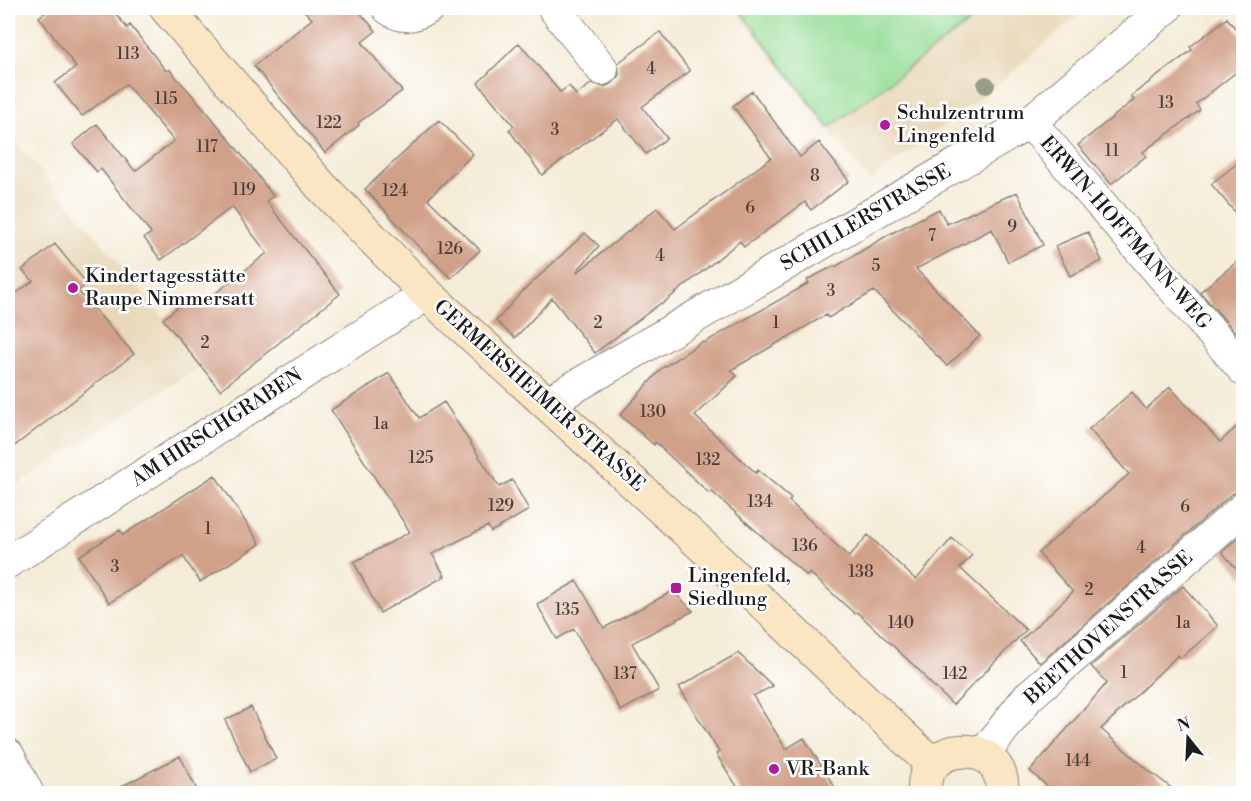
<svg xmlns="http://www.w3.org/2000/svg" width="1251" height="801" font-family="'Libre Bodoni',serif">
	<rect width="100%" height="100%" fill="#fff"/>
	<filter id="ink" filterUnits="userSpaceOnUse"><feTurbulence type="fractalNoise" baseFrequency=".0167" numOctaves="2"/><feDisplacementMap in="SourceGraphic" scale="12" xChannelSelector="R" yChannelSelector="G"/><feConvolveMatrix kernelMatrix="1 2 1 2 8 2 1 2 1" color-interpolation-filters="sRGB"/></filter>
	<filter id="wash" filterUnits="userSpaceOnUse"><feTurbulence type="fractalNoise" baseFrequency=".008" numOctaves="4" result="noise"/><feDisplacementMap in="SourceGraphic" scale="24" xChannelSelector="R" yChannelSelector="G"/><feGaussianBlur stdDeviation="1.35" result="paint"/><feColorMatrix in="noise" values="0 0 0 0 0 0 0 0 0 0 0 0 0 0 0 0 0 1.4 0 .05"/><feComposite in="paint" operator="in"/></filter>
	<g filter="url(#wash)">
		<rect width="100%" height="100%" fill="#f5ecd8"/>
		<path fill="#e9d9ba" d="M 734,8 L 1086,8 L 1000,83 L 870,181 Z
			M 8,133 L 114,257 L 201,366 L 8,490 Z"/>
		<path fill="#97dd97" stroke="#5a7c5a" stroke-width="1.5" d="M 738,8 L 988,8 L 829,128 Z"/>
		<g id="blocks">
			<path fill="#d1a088" d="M 52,8 L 111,8 L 127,28 L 130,25 L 166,71 L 169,69 L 208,113 L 253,169 L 273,196 L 266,201 L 340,294 L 220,390 L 163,319 L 190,297 L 198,307 L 267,253 L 232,207 L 161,260 L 144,238 L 151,233 L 101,169 L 97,172 L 73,144 L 97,124 L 135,171 L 174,141 L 126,84 L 82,116 L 55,83 L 76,67 L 39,17 Z
				M 302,8 L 356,8 L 376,31 L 362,42 L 402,91 L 358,123 L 359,125 L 325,153 L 254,66 L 312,19 Z
				M 1227,18 L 1244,39 L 1244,66 L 1196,104 L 1200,110 L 1143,152 L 1146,156 L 1111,184 L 1078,145 L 1134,100 L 1131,96 L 1192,50 L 1190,47 Z
				M 660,32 L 690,71 L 642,107 L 667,138 L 646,154 L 618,119 L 542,175 L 509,130 L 514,126 L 478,83 L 519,43 L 560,92 L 569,86 L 576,95 L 592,83 L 604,87 L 613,83 L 619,75 L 618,63 Z
				M 752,91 L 800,157 L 819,142 L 849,181 L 811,210 L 805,202 L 744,247 L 740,241 L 662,304 L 661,303 L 595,353 L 552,298 L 515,338 L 496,321 L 520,294 L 585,233 L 599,246 L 577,271 L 578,272 L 657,208 L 675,229 L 771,158 L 733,106 Z
				M 439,120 L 473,154 L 428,199 L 480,250 L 451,278 L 415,243 L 365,189 Z
				M 1244,158 L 1244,223 L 1211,184 Z
				M 1017,192 L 1043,245 L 1008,262 L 992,229 L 916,269 L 980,336 L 947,366 L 874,291 L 828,318 L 826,315 L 731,370 L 737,376 L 695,416 L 756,473 L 758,470 L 791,498 L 789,501 L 849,557 L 868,535 L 916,580 L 952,538 L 972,555 L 960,568 L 1026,630 L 953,705 L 924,677 L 925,676 L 857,612 L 855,614 L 810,573 L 807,576 L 711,491 L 709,493 L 655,442 L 654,445 L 620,415 L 662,368 L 702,342 L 704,343 L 809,283 L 807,280 L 834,266 L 835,267 L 888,235 L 939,209 L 947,224 Z
				M 1088,232 L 1102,261 L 1070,276 L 1055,246 Z
				M 55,244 L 87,284 L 78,291 L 134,354 L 8,451 L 8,299 L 33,281 L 22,270 Z
				M 1244,256 L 1244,342 L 1200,292 Z
				M 389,373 L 419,418 L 444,402 L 499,487 L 512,480 L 529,510 L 491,532 L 488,526 L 432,554 L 445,576 L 380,613 L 354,562 L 410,532 L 331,410 Z
				M 1170,387 L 1220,442 L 1244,420 L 1244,490 L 1232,494 L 1040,663 L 1020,641 L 1073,592 L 1038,553 L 1129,474 L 1089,429 L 1132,392 L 1146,409 Z
				M 215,475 L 260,544 L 200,582 L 183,556 L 109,603 L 79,556 L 120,530 L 123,535 Z
				M 1244,532 L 1244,578 L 1222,552 Z
				M 577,581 L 604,628 L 673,591 L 693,611 L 632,643 L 659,690 L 621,711 L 574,629 L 557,639 L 537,604 Z
				M 1183,586 L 1218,626 L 1181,658 L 1178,655 L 1101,729 L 1142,765 L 1179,794 L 1056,794 L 1030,771 L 1107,683 L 1091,666 Z
				M 738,653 L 773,686 L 753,696 L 786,749 L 804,738 L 839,794 L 742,794 L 716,754 L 719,752 L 679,687 Z
				M 251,707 L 276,759 L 250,772 L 225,720 Z
				M 180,756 L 199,794 L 107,794 Z"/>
		</g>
	</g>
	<g filter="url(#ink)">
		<use href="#blocks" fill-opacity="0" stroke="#88847a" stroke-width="1.5"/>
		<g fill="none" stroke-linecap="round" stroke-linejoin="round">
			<g stroke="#88847a" stroke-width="34">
				<path id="minor" d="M 388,8 C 403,19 412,16 428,8
					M 554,8 L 602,69
					M 1030,122 L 1244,370
					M 547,403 L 1030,122 L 1166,8
					M 8,562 L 427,294
					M 8,755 L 28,794
					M 983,755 L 1028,697 L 1244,508"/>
			</g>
			<g stroke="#88847a" stroke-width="35">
				<path id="secondary" d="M 166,8 L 321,186 L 427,294 L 709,552 L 933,765
					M 925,794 C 917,740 1007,734 1002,794"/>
			</g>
			<use href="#minor" stroke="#fff" stroke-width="32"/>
			<use href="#secondary" stroke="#fbe6c4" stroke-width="33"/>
		</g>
		<circle fill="#959f88" cx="986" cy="85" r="9"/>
	</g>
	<g fill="#b5179e" stroke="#fff" stroke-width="2">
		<circle cx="885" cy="125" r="6"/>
		<circle cx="73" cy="288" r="6"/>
		<rect x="670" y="582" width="12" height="12" rx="3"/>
		<circle cx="774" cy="769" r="6"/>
	</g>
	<g text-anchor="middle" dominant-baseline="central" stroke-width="5" stroke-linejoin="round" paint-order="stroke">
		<g font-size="16" fill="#493d37">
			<text x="128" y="54">113</text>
			<text x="651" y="69">4</text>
			<text x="166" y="99">115</text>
			<text x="1166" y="103">13</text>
			<text x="329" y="123">122</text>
			<text x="555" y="130">3</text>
			<text x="207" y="147">117</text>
			<text x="1112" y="151">11</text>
			<text x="815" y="176">8</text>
			<text x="244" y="190">119</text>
			<text x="395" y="191">124</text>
			<text x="750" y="208">6</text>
			<text x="1012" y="227">9</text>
			<text x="932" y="236">7</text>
			<text x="450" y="249">126</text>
			<text x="660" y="256">4</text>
			<text x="876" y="266">5</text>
			<text x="831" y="291">3</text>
			<text x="598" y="323">2</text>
			<text x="776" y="323">1</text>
			<text x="205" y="343">2</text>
			<text x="653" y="412">130</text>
			<text x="381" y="424">1a</text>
			<text x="421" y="458">125</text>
			<text x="708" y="460">132</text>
			<text x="760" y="502">134</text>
			<text x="501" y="506">129</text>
			<text x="1185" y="507">6</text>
			<text x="208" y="529">1</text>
			<text x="805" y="546">136</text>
			<text x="1141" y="548">4</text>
			<text x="115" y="567">3</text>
			<text x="861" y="572">138</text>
			<text x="1089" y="590">2</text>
			<text x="567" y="610">135</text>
			<text x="901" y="623">140</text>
			<text x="1183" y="623">1a</text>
			<text x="1124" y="673">1</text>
			<text x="625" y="674">137</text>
			<text x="955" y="674">142</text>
			<text x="1078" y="761">144</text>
		</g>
		<g font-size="20" fill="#1c1c1c" stroke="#fff" text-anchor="start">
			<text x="897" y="113">Schulzentrum<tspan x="897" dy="23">Lingenfeld</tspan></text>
			<text x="85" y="276">Kindertagesstätte<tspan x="85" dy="23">Raupe Nimmersatt</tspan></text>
			<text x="688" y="576">Lingenfeld,<tspan x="688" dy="23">Siedlung</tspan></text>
			<text x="786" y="769">VR-Bank</text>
		</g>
		<g font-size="20" fill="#1c1c1c" stroke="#fff">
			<text transform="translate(866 218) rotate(-30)">SCHILLERSTRASSE</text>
			<text transform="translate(1125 233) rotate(49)">ERWIN-HOFFMANN-WEG</text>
			<text transform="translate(539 396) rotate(42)">GERMERSHEIMER STRASSE</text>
			<text transform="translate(217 428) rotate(-33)">AM HIRSCHGRABEN</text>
			<text transform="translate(1109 628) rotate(-42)">BEETHOVENSTRASSE</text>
		</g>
	</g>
	<rect width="1251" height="801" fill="none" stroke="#fff" stroke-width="30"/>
	<g transform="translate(1188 738) rotate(342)" stroke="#ffffff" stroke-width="4.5" paint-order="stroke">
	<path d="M0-4.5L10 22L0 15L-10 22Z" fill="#1c1c1c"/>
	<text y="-9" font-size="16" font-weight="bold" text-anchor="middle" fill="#1c1c1c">N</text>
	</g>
</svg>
